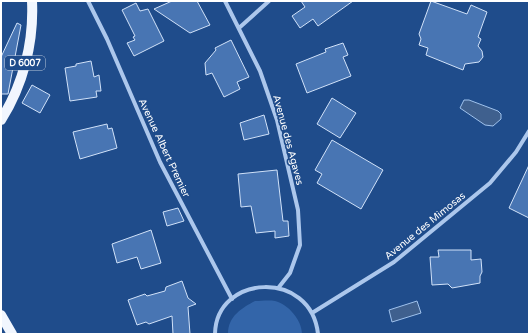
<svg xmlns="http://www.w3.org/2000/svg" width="530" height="335" font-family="'Varela Round',sans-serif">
	<rect width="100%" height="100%" fill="#1f4c8b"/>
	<path fill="#3365a9" d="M 255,301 C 261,301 269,300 275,301 C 288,304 302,320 302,334 L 228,334 C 228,316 242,308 255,301 Z"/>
	<path fill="#3f608e" stroke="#9fc2ed" d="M 464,100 L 469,100 L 498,111 L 501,114 L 501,119 L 493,126 L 485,125 L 460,108 Z
		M 417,301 L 421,313 L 392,322 L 389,310 Z"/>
	<path fill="#4875b3" stroke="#d1e2f9" d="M 172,1 L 197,1 L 210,25 L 190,33 L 154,9 Z
		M 301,1 L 353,1 L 318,26 L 313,19 L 300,28 L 292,16 L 305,7 Z
		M 431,1 L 467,14 L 471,5 L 487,12 L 478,37 L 481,39 L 478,46 L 482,51 L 483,57 L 479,62 L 465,64 L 463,70 L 426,55 L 428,48 L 419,45 L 421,39 L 419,34 Z
		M 136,3 L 140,11 L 148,9 L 164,41 L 134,56 L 127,43 L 135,40 L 133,37 L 135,36 L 122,10 Z
		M 17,23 L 21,25 L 8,94 L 1,94 L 1,57 Z
		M 231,40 L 249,77 L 237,82 L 240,89 L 224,97 L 212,73 L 206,75 L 205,63 L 216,50 L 215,48 Z
		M 343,43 L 348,55 L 343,57 L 351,76 L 307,93 L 296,64 L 326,52 L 325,49 Z
		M 91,61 L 94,77 L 99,75 L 101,91 L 96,91 L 97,97 L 70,101 L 65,68 L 76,66 L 76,64 Z
		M 32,85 L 50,95 L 40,113 L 22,103 Z
		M 332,98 L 356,113 L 340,138 L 317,124 Z
		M 264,115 L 269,134 L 244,140 L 240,123 Z
		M 107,124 L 108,129 L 112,128 L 117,148 L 80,159 L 73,132 Z
		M 332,140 L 383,170 L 361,209 L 317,183 L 322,174 L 315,170 Z
		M 529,165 L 529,218 L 509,208 Z
		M 277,170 L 283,221 L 288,221 L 289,236 L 275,238 L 275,231 L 256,233 L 251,206 L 241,207 L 238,174 Z
		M 178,208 L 184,221 L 167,226 L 163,212 Z
		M 151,230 L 161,263 L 141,269 L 137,257 L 117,263 L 112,244 Z
		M 438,250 L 471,250 L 471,260 L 481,259 L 482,272 L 480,276 L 480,283 L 452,288 L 448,284 L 432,285 L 430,257 L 439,257 Z
		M 182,281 L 188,298 L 196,304 L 188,307 L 190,334 L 173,334 L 172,316 L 149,324 L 146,322 L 137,325 L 128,300 L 145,294 L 147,296 L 165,291 L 166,287 Z"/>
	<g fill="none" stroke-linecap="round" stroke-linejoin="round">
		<path stroke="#acc7ec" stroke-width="4" d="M 88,1 L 107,39 L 160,162 L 232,299
			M 225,1 L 260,71 L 277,120 L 298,210 L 300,245 L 290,273 L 279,287
			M 239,28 L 269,1
			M 312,313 L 394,262 L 490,183 L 516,152 L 529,131
			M 215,334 C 216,274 311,269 318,334"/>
		<path stroke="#f1f6fe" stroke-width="10" d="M 1,120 C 23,85 34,43 32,1
			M 1,315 L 12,334"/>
	</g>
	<g text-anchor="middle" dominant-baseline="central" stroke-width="3.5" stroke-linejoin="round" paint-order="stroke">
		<rect fill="#1f4c8b" stroke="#bcc9dc" stroke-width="1" x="5" y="56" width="40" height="14" rx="3"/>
		<g font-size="9" font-weight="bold" fill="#fff">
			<text x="25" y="63">D 6007</text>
		</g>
		<g font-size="10" fill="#fff" stroke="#1f4c8b">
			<text transform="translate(288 140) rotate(75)">Avenue des Agaves</text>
			<text transform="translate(164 148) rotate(65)">Avenue Albert Premier</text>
			<text transform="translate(425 226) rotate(-39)">Avenue des Mimosas</text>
		</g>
	</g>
	<rect width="530" height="335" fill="none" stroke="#ffffff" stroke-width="4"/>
</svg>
